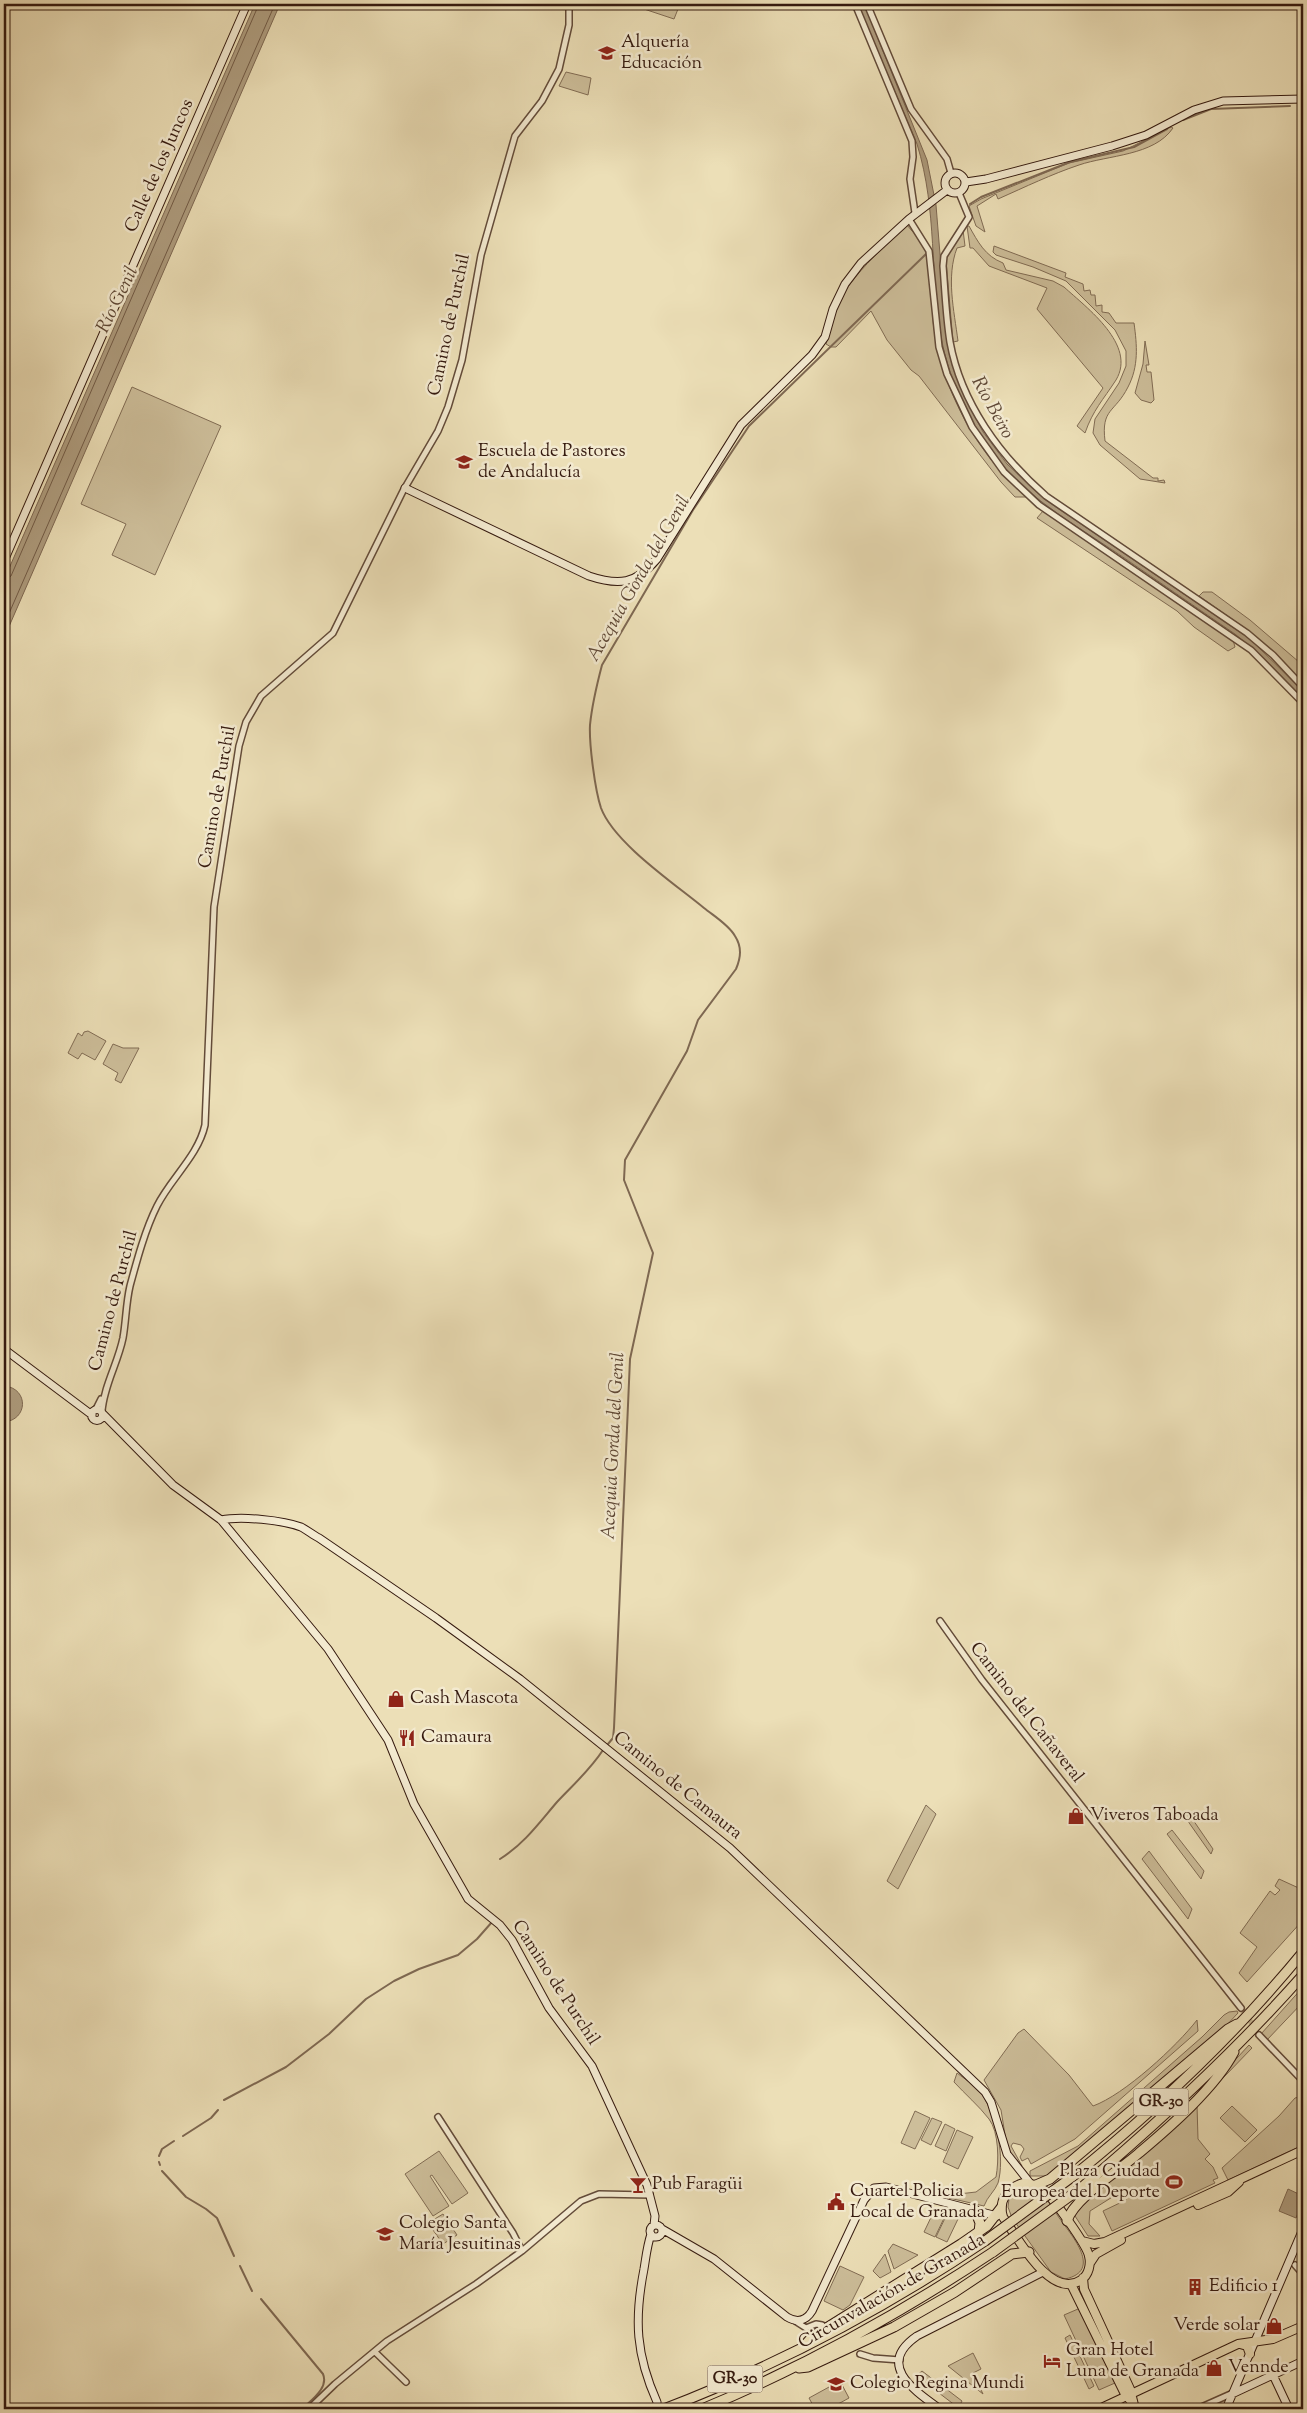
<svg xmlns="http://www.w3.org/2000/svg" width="1307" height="2413" font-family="'Sorts Mill Goudy',serif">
	<rect width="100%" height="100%" fill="#ecdfb7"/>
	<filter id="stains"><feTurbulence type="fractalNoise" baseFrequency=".004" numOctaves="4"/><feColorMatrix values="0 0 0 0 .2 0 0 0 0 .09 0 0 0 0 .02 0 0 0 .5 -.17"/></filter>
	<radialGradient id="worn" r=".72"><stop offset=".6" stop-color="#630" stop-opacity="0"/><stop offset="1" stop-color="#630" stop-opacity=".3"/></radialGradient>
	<path fill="#cdbe9a" stroke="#816c54" d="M 629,4 L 680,4 L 674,19 Z
		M 566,72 L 591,78 L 588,95 L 559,86 Z
		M 1171,127 L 1173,128 C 1154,156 1108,155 1079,165 C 1052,174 1025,187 998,199 L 996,194 L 977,206 L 985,232 L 976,226 L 969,206 L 981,199 L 1069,163 L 1123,151 Z
		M 907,225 C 913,233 925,243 928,252 C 935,276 930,304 934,329 C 944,394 977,453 1026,497 L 1015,497 L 1001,482 L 919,376 L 911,370 L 887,340 L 871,311 L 836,347 L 831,347 L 826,344 C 831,291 872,259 907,225 Z
		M 967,226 L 969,226 C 978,242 985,256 1003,263 L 1006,270 L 1053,281 L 1064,287 C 1087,308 1137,345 1116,380 C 1103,400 1093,410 1085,433 L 1077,426 L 1103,388 L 1037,309 L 1047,288 L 989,266 L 973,248 L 970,248 Z
		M 963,230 L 965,246 L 957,248 C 946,277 954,310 958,341 L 953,342 L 946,260 L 949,251 Z
		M 994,246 L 1066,273 L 1065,277 L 1083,284 L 1084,291 L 1090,290 L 1091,295 L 1095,295 L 1096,306 L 1102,305 L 1102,312 L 1109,313 L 1116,323 L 1134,323 C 1137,345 1139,366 1128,387 C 1115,413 1101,408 1105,441 L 1153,478 L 1158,478 L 1158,481 L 1164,480 L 1165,483 L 1140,479 L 1100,445 L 1093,433 L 1095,419 L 1119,383 L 1126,366 L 1126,351 L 1115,330 L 1066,281 L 1033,267 L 996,255 L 993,252 Z
		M 1145,341 L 1149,365 L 1146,365 L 1147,372 L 1151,372 L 1154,400 L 1151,403 L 1141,400 L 1135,393 L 1143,364 Z
		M 132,387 L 221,426 L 155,575 L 112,555 L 126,524 L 81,504 Z
		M 1043,511 L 1233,640 L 1235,647 L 1228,651 L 1194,627 L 1177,611 L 1037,518 Z
		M 1203,592 L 1212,592 L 1250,620 L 1299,662 L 1303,667 L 1303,683 L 1252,633 L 1199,596 Z
		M 88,1031 L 106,1041 L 95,1060 L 82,1053 L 78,1059 L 68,1053 L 78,1033 L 82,1036 L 84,1032 Z
		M 113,1044 L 123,1048 L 139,1048 L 121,1083 L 115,1080 L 118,1073 L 103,1064 Z
		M 926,1805 L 936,1814 L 898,1889 L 887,1881 Z
		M 1189,1814 L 1213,1849 L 1211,1854 L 1185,1817 Z
		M 1172,1830 L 1204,1871 L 1201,1879 L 1167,1834 Z
		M 1149,1851 L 1192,1909 L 1188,1919 L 1142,1859 Z
		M 1279,1879 L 1303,1890 L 1303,1920 L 1247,1982 L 1239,1973 L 1257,1947 L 1240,1933 L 1270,1891 L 1275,1895 L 1280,1890 L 1275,1886 Z
		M 1303,1987 L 1303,2002 L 1266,2041 L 1261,2034 Z
		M 1237,2011 L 1238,2013 L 1223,2029 L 1052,2173 L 1046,2176 L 1030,2176 L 1030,2171 L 1078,2146 L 1202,2037 L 1224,2015 L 1229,2012 Z
		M 1197,2020 L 1198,2031 L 1075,2139 L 1031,2164 L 1028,2158 L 1022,2161 L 1020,2157 L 1024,2149 L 1021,2145 L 1013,2143 L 1011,2146 L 1022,2166 L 1012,2159 L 1007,2147 L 1001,2110 L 984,2080 L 1018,2033 L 1024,2029 L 1069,2075 L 1093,2106 C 1124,2095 1177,2046 1197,2020 Z
		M 1249,2045 L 1252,2048 L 1197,2105 L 1198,2139 L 1210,2154 L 1205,2159 L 1213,2167 L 1218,2178 L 1213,2180 L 1215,2183 L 1112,2231 L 1103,2211 L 1126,2200 L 1122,2191 L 1090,2211 L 1089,2224 L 1100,2236 L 1088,2236 L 1075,2216 L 1078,2206 L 1182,2122 L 1190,2109 Z
		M 957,2073 C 966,2080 977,2086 983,2096 C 997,2118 1005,2158 998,2183 C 995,2191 987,2197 984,2206 L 949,2198 L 950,2195 L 976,2192 L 996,2177 C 999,2161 999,2132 989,2119 C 979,2106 965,2094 954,2082 Z
		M 1303,2096 L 1303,2145 L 1228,2180 L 1222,2168 L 1279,2116 L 1295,2098 Z
		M 1232,2106 L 1257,2130 L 1245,2142 L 1220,2118 Z
		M 915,2111 L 930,2118 L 915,2149 L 901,2143 Z
		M 932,2118 L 942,2122 L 931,2145 L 921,2140 Z
		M 945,2124 L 955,2129 L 946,2151 L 935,2146 Z
		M 957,2130 L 973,2137 L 958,2169 L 943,2162 Z
		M 439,2151 L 468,2193 L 452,2204 L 432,2175 L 430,2176 L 449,2206 L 433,2216 L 405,2174 Z
		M 1024,2188 C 1029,2188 1034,2189 1039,2192 C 1047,2197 1054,2211 1060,2219 C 1072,2236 1103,2271 1065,2279 L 1051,2272 L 1012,2218 L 1008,2207 L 1009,2199 L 1015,2192 Z
		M 935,2209 L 946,2214 L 935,2237 L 924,2232 Z
		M 443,2214 L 457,2235 L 443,2244 L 428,2223 Z
		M 947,2214 L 958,2219 L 947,2242 L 936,2237 Z
		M 893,2244 L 918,2255 L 894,2269 L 888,2251 Z
		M 885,2254 L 891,2272 L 880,2278 L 873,2271 Z
		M 840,2266 L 864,2277 L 850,2305 L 843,2310 L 824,2301 Z
		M 1078,2309 L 1081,2310 L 1115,2383 L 1099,2390 L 1064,2315 Z
		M 1070,2335 L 1094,2386 L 1089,2389 L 1065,2338 Z
		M 973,2353 L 981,2369 L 973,2373 L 983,2394 L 948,2366 Z
		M 922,2371 L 939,2384 L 934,2389 L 916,2376 Z
		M 840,2381 L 849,2398 L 829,2409 L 815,2409 L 809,2398 Z
		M 942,2388 L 945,2388 L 962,2401 L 960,2405 L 956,2406 L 939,2393 Z"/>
	<path fill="#ae9c7e" stroke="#7e6852" d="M 255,4 L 280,4 L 4,638 L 4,580 Z
		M 858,4 L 864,4 L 927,160 L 936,205 L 947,340 L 964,396 L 983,432 L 1007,464 L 1044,499 L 1250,639 L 1303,691 L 1303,698 L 1265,659 L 1235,634 C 1195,606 1154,579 1114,551 C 1090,535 1065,520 1042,502 C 991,464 955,405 942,342 C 929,275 938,212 917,144 Z
		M 5,1386 C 29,1389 28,1420 4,1422 Z
		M 1288,2189 L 1303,2196 L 1303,2201 L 1296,2218 L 1279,2211 Z"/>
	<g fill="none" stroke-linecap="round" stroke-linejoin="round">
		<path stroke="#725b46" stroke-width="1" d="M 4,580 L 11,576 L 259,4
			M 4,625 L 275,4"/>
		<path stroke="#7e6852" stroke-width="2" d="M 1183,120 L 1211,109 L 1290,106
			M 970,204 L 981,197 L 1070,162 L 1134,147 L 1167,129
			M 608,1744 L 613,1738 L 614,1728 L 630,1359 L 653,1253 L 624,1180 L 625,1160 L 687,1051 L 698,1020 L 736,969 C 741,957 742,947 735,936 C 729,925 714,916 704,908 C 675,884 614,843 601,808 C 595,790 589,744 590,725 C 592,705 597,684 602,665 L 693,510 L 749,426 L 926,254
			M 500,1859 C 524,1844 539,1823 557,1802 C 573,1785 590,1770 603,1750
			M 224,2100 L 286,2067 L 329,2034 L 366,1999 L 394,1981 L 419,1969 L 458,1955 L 477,1939 L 492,1922
			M 183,2136 L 211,2118 L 218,2110
			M 159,2156 L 162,2149 L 174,2141
			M 159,2162 L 160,2165
			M 162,2171 L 186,2197 L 206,2209 L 217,2218 L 234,2256
			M 240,2266 L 252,2291
			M 261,2299 L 323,2374 C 329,2388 311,2400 302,2409"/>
		<path stroke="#c7b895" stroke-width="5" stroke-dasharray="5 2.5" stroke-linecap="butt" d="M 1241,2008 L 1255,2028"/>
		<g stroke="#634b39" stroke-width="8">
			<path id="street" d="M 855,4 L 912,141 L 913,157 L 910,179 L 915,213
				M 867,4 L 911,109 L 947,159 L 951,173
				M 959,193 L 969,217 L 944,256 L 943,266 C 945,291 946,317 950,342 C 961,403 1000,456 1046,496 L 1247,633 L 1273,655 L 1303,687
				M 909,219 L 929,251 L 939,347 L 947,374 L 972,427 L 1004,472 L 1039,505 L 1251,650 L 1303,703
				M 96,1409 L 101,1399
				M 102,1411 C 104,1385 118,1363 123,1338 C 126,1321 126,1303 130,1286 C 137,1260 145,1230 157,1206 C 171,1178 198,1156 205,1125 L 214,907 L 239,746 L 246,722 L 261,696 L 333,633 L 403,491 L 438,431 L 448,407 L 462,360 L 481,255 L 515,136 L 542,101 L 559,69 L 569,25 L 569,4
				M 940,1621 L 982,1680 L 1241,2008
				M 1259,2035 L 1303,2081
				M 438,2117 L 513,2233 L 522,2251
				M 1295,2265 L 1303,2274
				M 795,2321 L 806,2328 L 816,2324 L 822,2325
				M 375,2352 L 406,2382
				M 860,2354 L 873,2358 L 900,2360
				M 309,2409 L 335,2384 L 387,2341 L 476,2284 L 522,2251 L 581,2201 L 599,2194 L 650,2195
				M 1197,2409 L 1233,2393"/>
		</g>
		<g stroke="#351a0f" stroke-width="9">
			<path id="secondary" d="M945 183a10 10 0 1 1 20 0a10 10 0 1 1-20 0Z
				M 966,182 L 986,179 L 1112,146 L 1146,135 L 1194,110 L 1223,101 L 1303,99
				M 405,488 L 589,576 C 619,586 636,584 657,559 L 741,425 L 812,355 L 825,337 L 833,309 L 845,284 L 861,263 L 909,219 L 947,190
				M 4,561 L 247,4
				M 4,1349 L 92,1415
				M91.5 1415a5.5 5.5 0 1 1 11 0a5.5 5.5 0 1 1-11 0Z
				M 103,1414 L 173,1485 L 221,1520 L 328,1649 L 388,1740 L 414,1804 L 468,1899 L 500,1925 L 512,1940 L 549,2008 L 592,2066 L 647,2185 L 655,2216 L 654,2225
				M 221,1520 C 241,1516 283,1520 301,1527 C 307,1530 313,1535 319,1538 L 436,1618 L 520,1679 L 730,1848 L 985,2092 L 991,2102 L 1007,2154 L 1030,2183
				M650 2231a6 6 0 1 1 12 0a6 6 0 1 1-12 0Z
				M 662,2229 L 714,2259 L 787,2317 C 797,2323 806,2321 812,2311 L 864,2200 L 874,2188 L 886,2187 L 997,2216
				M 651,2234 C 647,2246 646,2257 644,2269 C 634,2320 636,2355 657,2402
				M 1273,2375 L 1289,2409
				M 1232,2394 L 1303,2361
				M 940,2409 C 915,2391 875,2365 917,2336 L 1043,2272
				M 1226,2409 L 1303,2229"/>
		</g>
		<g stroke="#351a0f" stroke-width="10">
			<path id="primary" d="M 1023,2183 C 1031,2183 1037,2185 1044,2190 C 1052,2197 1087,2245 1089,2256 C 1091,2264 1089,2275 1081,2280 C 1051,2301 1017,2237 1003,2217 C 998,2201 1007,2188 1023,2183 Z
				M 1198,2205 L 1228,2192 L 1239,2182
				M 1082,2241 L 1094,2244 L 1105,2242 L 1303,2150
				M 1090,2263 L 1096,2254 L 1121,2240
				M 1083,2278 L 1084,2289 L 1130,2389 L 1135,2409
				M 1071,2284 L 1124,2392 L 1130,2400
				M 1240,2344 L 1247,2346 L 1250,2354
				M 1099,2409 L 1238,2344 L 1273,2339 L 1303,2326"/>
		</g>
		<g stroke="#351a0f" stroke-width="11">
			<path id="highway" d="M 1072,2177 C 1157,2109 1234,2036 1303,1952
				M 1036,2185 L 1050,2179 L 1228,2029 L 1237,2024
				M 1081,2188 C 1159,2122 1235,2052 1303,1975
				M 975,2210 L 980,2223 L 979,2232
				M 1067,2221 C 1074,2198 1120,2170 1139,2153 C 1170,2127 1215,2088 1234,2052
				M 804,2346 L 812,2337 L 961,2244 L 987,2226 L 1001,2208
				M 799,2368 L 808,2367 L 894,2327 L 955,2292 L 1012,2254 L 1029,2252
				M 664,2409 C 778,2365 884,2309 985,2241
				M 702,2409 C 804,2367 901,2313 993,2252"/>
		</g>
		<use href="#street" stroke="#f3ead0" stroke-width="5"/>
		<use href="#secondary" stroke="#f3ead0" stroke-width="7"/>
		<use href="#primary" stroke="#ecdfb7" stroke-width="8"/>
		<use href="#highway" stroke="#ecdfb7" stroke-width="9"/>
		<g stroke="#351a0f" stroke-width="11" stroke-linecap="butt">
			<path id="highway-bridge" d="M 985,2241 L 1072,2177
				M 993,2252 L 1081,2188"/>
		</g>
		<use href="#highway-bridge" stroke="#ecdfb7" stroke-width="9"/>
	</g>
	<defs>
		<g id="school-bare" transform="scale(1.35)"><path d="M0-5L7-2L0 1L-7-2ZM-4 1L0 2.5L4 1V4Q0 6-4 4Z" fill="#8f2418" stroke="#f3ead0" stroke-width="2.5" paint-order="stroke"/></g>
		<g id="university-bare" transform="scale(1.35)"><path d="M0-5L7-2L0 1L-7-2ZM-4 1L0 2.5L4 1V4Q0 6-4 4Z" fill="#8f2418" stroke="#f3ead0" stroke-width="2.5" paint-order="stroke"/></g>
		<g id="shop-bare" transform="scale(1.35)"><path d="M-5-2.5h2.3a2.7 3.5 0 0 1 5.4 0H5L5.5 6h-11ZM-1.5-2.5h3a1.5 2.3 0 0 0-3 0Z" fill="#8f2418" stroke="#f3ead0" stroke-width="2.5" paint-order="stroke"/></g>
		<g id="restaurant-bare" transform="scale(1.35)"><path d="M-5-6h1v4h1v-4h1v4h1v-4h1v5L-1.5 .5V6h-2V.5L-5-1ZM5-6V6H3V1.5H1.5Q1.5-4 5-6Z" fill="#8f2418" stroke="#f3ead0" stroke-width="2.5" paint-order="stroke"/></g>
		<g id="stadium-bare" transform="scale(1.35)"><path d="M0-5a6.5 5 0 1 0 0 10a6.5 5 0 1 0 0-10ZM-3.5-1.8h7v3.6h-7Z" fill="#8f2418" stroke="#f3ead0" stroke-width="2.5" paint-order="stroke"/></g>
		<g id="bar-bare" transform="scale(1.35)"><path d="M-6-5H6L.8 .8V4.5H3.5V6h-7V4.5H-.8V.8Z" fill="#8f2418" stroke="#f3ead0" stroke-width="2.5" paint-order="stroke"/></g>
		<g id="civic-bare" transform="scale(1.35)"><path d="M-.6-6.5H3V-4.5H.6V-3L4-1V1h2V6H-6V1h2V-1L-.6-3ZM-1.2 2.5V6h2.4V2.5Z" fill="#8f2418" stroke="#f3ead0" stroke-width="2.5" paint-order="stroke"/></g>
		<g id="building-bare" transform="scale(1.35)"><path d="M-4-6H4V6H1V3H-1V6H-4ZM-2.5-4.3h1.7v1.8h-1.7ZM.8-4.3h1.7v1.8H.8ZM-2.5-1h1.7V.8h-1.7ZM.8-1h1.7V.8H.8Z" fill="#8f2418" stroke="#f3ead0" stroke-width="2.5" paint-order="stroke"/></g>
		<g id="hotel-bare" transform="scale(1.35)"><path d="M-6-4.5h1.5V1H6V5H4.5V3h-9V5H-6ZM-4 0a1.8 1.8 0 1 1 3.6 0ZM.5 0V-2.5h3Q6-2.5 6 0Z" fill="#8f2418" stroke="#f3ead0" stroke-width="2.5" paint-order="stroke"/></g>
	</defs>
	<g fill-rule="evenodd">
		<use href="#school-bare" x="607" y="53"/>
		<use href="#university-bare" x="464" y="462"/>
		<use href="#shop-bare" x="396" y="1699"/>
		<use href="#restaurant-bare" x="407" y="1738"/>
		<use href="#shop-bare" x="1076" y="1816"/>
		<use href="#stadium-bare" x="1174" y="2182"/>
		<use href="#bar-bare" x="638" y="2185"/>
		<use href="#civic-bare" x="836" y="2202"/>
		<use href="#school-bare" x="385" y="2234"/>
		<use href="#building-bare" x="1195" y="2287"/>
		<use href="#shop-bare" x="1274" y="2326"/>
		<use href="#hotel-bare" x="1052" y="2361"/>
		<use href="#shop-bare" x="1214" y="2368"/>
		<use href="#school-bare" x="836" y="2384"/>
	</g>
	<g text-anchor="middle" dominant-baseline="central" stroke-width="5" stroke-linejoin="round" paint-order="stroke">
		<g fill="#f3ead0" stroke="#6e5849" stroke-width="1">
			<rect x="1133.5" y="2088.5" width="55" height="27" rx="4"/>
			<rect x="707.5" y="2365.5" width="55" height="27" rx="4"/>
		</g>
		<g font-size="16" font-weight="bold" fill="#351a0f">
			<text x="1161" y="2102">GR-30</text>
			<text x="735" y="2379">GR-30</text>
		</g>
		<g font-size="18" fill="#351a0f" stroke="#f3ead0" text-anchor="start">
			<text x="621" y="43">Alquería<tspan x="621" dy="21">Educación</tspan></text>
			<text x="478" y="452">Escuela de Pastores<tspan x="478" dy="21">de Andalucía</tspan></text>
			<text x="410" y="1699">Cash Mascota</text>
			<text x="421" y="1738">Camaura</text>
			<text x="1090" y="1816">Viveros Taboada</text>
			<text x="1160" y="2172" text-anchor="end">Plaza Ciudad<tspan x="1160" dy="21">Europea del Deporte</tspan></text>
			<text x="652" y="2185">Pub Faragüi</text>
			<text x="850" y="2192">Cuartel Policia<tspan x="850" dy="21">Local de Granada</tspan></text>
			<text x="399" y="2224">Colegio Santa<tspan x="399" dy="21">María Jesuitinas</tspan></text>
			<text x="1209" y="2287">Edificio 1</text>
			<text x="1260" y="2326" text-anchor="end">Verde solar</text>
			<text x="1066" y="2351">Gran Hotel<tspan x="1066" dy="21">Luna de Granada</tspan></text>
			<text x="1228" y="2368">Vennde</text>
			<text x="850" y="2384">Colegio Regina Mundi</text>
		</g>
		<g font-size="18" fill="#351a0f" stroke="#f3ead0">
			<text transform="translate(160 166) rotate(-66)">Calle de los Juncos</text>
			<text transform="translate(450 325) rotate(-78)">Camino de Purchil</text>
			<text transform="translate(218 797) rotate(-80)">Camino de Purchil</text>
			<text transform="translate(114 1301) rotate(-75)">Camino de Purchil</text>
			<text transform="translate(1026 1713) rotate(52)">Camino del Cañaveral</text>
			<text transform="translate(677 1786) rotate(39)">Camino de Camaura</text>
			<text transform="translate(555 1983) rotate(57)">Camino de Purchil</text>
			<text transform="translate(892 2292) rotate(-30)">Circunvalación de Granada</text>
		</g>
		<g font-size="19" font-style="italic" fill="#5f4836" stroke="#f3ead0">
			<text transform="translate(118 300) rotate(-64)">Río Genil</text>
			<text transform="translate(992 408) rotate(61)">Río Beiro</text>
			<text transform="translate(639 579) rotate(-60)">Acequia Gorda del Genil</text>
			<text transform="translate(614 1446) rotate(-87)">Acequia Gorda del Genil</text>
		</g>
	</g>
	<rect width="1307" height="2413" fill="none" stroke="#ecdfb7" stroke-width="20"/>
	<rect x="5" y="5" width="1297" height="2403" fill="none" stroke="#351a0f" stroke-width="2.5"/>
	<rect x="10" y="10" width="1287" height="2393" fill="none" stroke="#351a0f"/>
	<rect width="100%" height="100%" filter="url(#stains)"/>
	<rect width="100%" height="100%" fill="url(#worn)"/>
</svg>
